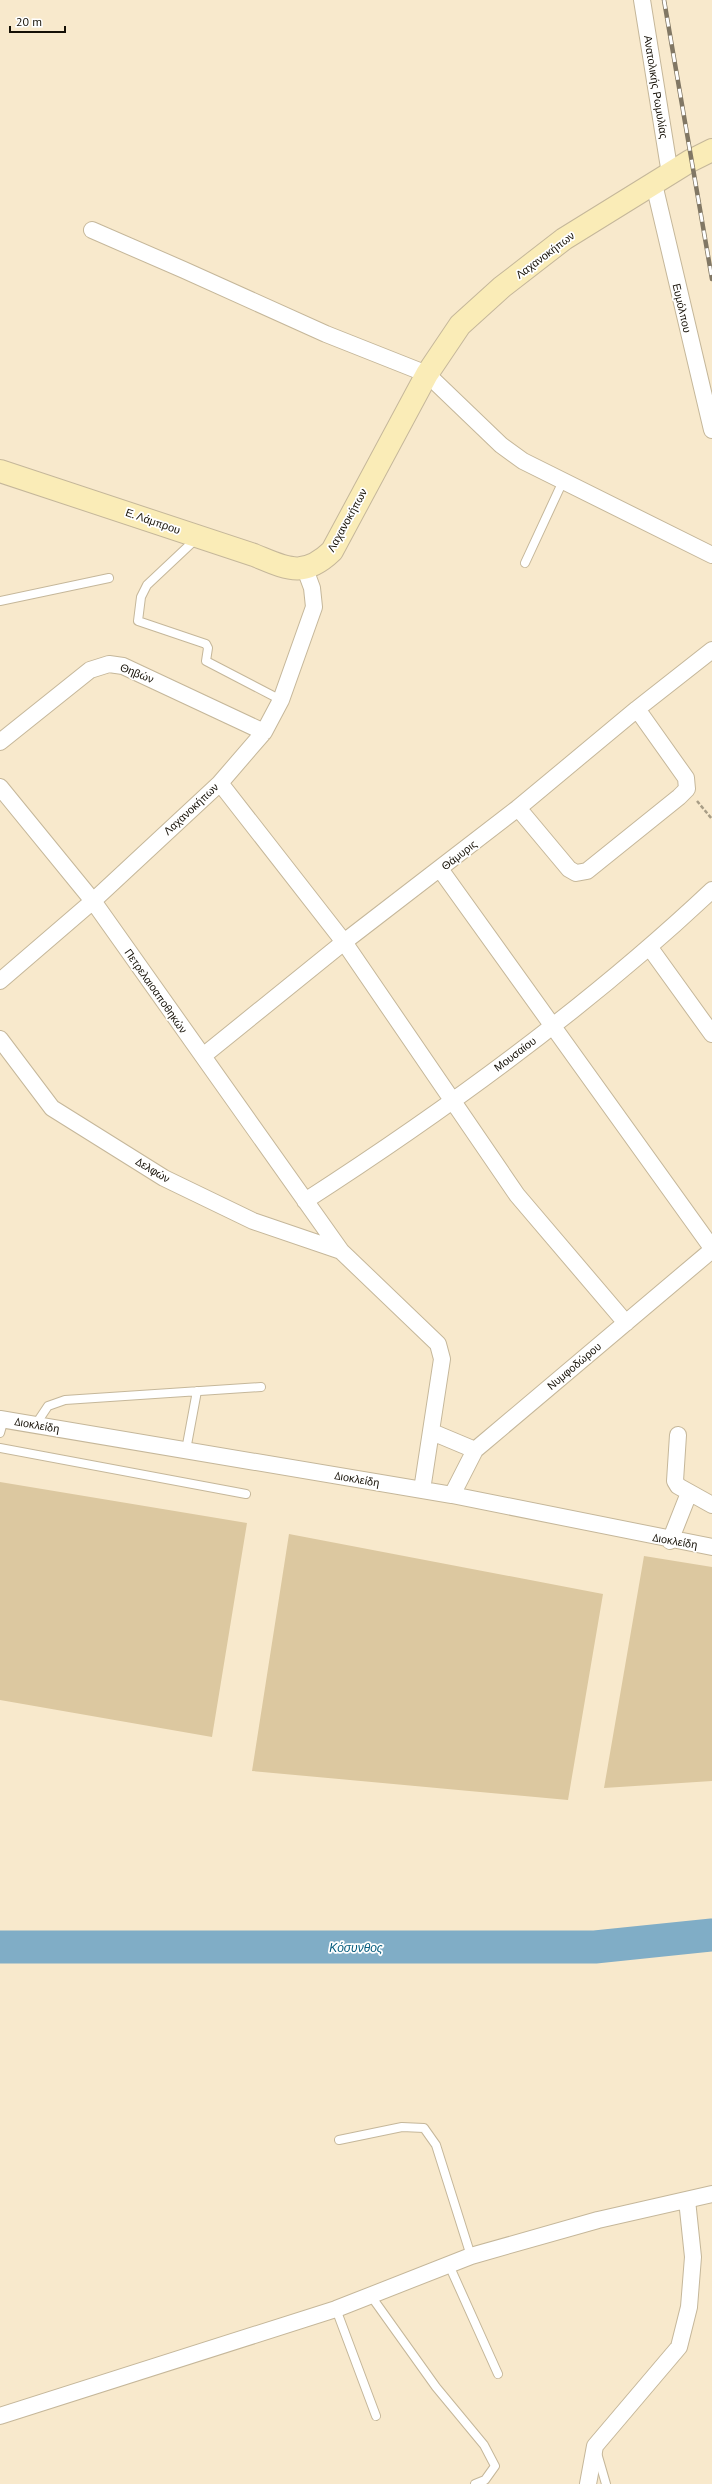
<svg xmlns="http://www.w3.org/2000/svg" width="712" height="2484" font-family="'PT Sans',sans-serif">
	<rect width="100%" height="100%" fill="#f8e9cc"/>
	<path fill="#dcc8a0" d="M 0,1482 L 247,1523 L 212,1737 L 0,1700 Z
		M 289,1534 L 603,1594 L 568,1800 L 252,1771 Z
		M 644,1556 L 712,1567 L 712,1781 L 604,1788 Z"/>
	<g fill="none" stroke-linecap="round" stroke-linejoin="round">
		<path stroke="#80adc6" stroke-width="33" d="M 0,1947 L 595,1947 L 712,1935"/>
		<g stroke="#c5b79a" stroke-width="10">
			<path id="lane" d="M 197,538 L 147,585 L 141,597 L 138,621 L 206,644 L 208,648 L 206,661 L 281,700
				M 525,563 L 563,481
				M 0,601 L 109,578
				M 36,1424 L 48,1406 L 65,1400 L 261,1387
				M 0,1433 L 4,1419
				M 0,1448 L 246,1494
				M 186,1450 L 197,1391
				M 339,2140 L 402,2127 L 424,2128 L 436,2145 L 471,2256
				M 449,2265 L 498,2374
				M 371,2296 L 436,2387 L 484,2445 L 495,2466 L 485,2480 L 475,2484
				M 336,2309 L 376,2416
				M 597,2453 L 606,2484"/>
		</g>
		<g stroke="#c5b79a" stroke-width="18">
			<path id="street" d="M 642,0 L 670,174
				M 654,184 L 712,430
				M 92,230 L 184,270 L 326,334 L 427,374 L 501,445 L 523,461 L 712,555
				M 0,742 L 90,670 L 109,664 L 123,666 L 264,732
				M 220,783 L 344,942 L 517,1195 L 626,1323
				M 0,787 L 93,901 L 341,1251 L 438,1344 L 442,1359 L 422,1490
				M 518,808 L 569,869 L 576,873 L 587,871 L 679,797 L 687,789 L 686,778 L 637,709
				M 440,869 L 712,1248
				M 650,948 L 712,1034
				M 0,981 L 93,901 L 220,783 L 264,732 L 281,700 L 314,607 L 312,588 L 305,569
				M 0,1039 L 52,1108 L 164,1178 L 253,1221 L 341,1251
				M 203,1056 L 344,942 L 518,808 L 637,709 L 712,650
				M 305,1201 C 449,1108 588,1007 712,890
				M 0,1419 L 452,1495 L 712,1547
				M 432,1432 L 475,1450
				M 678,1435 L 675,1481 L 678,1486 L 712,1505
				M 452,1495 L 475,1450 L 712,1250
				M 670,1541 L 689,1493
				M 0,2416 L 336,2309 L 471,2256 L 598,2220 L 712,2194
				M 588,2484 L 595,2446 L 679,2347 L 689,2307 L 693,2257 L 687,2200"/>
		</g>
		<g stroke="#c5b79a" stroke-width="24">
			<path id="secondary" d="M 0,471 L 254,555 C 286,568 303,579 332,551 L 427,374 L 460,325 L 502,287 L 564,239 L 690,161 L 712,150"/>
		</g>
		<path stroke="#a89d86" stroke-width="2.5" stroke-dasharray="4 2" stroke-linecap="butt" d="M 697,801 L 712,819"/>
		<use href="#lane" stroke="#fff" stroke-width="8"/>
		<use href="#street" stroke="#fff" stroke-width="16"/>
		<use href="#secondary" stroke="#faecb7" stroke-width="22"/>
		<g stroke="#817764" stroke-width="4.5">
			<path id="rail" d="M 664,0 L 712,279"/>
		</g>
		<use href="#rail" stroke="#fff" stroke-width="3" stroke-dasharray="9" stroke-linecap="butt"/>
	</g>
	<g text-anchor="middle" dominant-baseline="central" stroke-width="3.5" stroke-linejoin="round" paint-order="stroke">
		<g font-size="11" fill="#151006" stroke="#fff">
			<text transform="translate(656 87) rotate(81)">Ανατολικής Ρωμυλίας</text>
			<text transform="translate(545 255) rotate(-37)">Λαχανοκήπων</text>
			<text transform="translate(682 308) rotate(77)">Ευμόλπου</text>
			<text transform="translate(347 520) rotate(-61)">Λαχανοκήπων</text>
			<text transform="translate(153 521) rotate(19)">Ε. Λάμπρου</text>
			<text transform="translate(137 673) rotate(22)">Θηβών</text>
			<text transform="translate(191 809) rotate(-43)">Λαχανοκήπων</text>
			<text transform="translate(459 855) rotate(-38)">Θάμυρις</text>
			<text transform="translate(156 991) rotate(55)">Πετρελαιοαποθηκών</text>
			<text transform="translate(515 1054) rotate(-37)">Μουσαίου</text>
			<text transform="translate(153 1170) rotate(31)">Δελφών</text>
			<text transform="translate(574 1366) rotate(-40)">Νυμφοδώρου</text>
			<text transform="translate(37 1425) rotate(10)">Διοκλείδη</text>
			<text transform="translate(357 1479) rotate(10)">Διοκλείδη</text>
			<text transform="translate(675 1541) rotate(10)">Διοκλείδη</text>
		</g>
		<g font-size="12" font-style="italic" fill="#085e7f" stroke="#fff">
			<text x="356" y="1947">Κόσυνθος</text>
		</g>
	</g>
	<path d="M10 26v6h55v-6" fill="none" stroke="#151006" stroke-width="2"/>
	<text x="16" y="26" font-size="12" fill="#151006" stroke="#ffffff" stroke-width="3" paint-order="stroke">20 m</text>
</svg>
